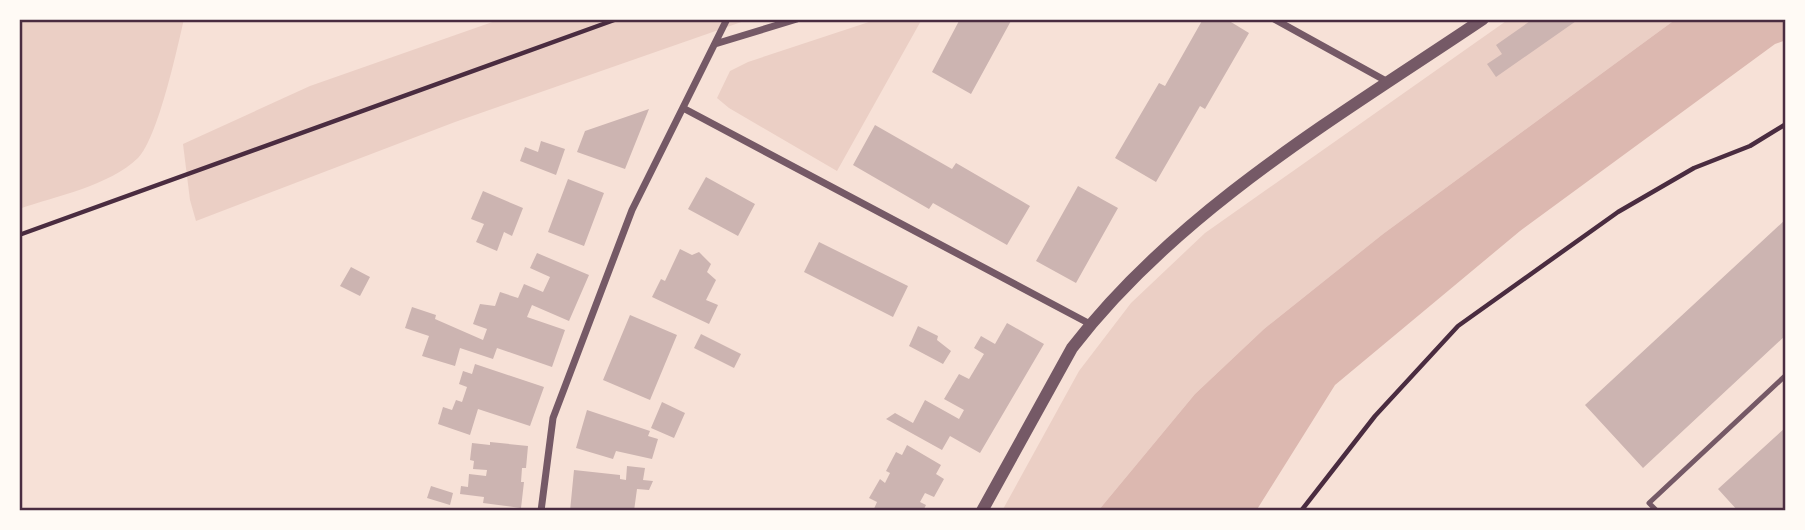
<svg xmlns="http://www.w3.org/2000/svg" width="1805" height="530" font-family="Helvetica,sans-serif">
	<rect width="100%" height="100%" fill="#f7e1d7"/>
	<path fill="#ebcfc5" d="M 19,19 L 184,19 C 177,49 158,138 138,158 C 109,186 56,196 19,209 Z
		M 501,19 L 750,19 L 455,122 L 196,221 L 190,200 L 183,144 L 310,86 Z
		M 878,19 L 922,19 L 837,171 L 729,108 L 717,98 L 730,71 L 748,62 Z
		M 1509,19 L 1676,19 L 1383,234 L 1264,329 L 1195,394 L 1098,511 L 1002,511 L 1079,371 L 1131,303 L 1205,233 Z"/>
	<path fill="#dcb8b0" d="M 1676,19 L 1786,19 L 1786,40 L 1775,44 L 1520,231 L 1335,385 L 1256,511 L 1098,511 L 1195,394 L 1264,329 L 1383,234 Z"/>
	<path fill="#ccb4b1" d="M 960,19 L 1012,19 L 971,94 L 932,72 Z
		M 1203,19 L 1226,19 L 1249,33 L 1205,109 L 1200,106 L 1156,182 L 1115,158 L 1159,83 L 1165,86 Z
		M 1533,19 L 1579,19 L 1496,77 L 1487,64 L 1502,54 L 1496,45 Z
		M 649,109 L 625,169 L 577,152 L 585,131 Z
		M 875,125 L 952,169 L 956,163 L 1030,206 L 1007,245 L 933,203 L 929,209 L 853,165 Z
		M 541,141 L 565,149 L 556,175 L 520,161 L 525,147 L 538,152 Z
		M 706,177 L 755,204 L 738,236 L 688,209 Z
		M 568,179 L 604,193 L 584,246 L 548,232 Z
		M 1078,186 L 1118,208 L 1076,283 L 1036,261 Z
		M 483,191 L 523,208 L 512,236 L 504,232 L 497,251 L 476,242 L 484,224 L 471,219 Z
		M 1786,219 L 1786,335 L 1643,468 L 1585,405 Z
		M 819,242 L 908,286 L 893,317 L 804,272 Z
		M 680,249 L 692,255 L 699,252 L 711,264 L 707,272 L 716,280 L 706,300 L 718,305 L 709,324 L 652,297 L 661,279 L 665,281 Z
		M 537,253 L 589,275 L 569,321 L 532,305 L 527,317 L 565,330 L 552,367 L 497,348 L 493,359 L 460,348 L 455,366 L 422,356 L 429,336 L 405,328 L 412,307 L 436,315 L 435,319 L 483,340 L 487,329 L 473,324 L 480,304 L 495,306 L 500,292 L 518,298 L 524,284 L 543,292 L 550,277 L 530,268 Z
		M 351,267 L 370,277 L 360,296 L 340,286 Z
		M 630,315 L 677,335 L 650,400 L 603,380 Z
		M 1007,323 L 1044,344 L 980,453 L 950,436 L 942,450 L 886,419 L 895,413 L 913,423 L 925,400 L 959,419 L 964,410 L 944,399 L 959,374 L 969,379 L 984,354 L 974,348 L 981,336 L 995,344 Z
		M 918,326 L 938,336 L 937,340 L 951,351 L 943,364 L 909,346 Z
		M 701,334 L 741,354 L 734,368 L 694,348 Z
		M 475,364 L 544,387 L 530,426 L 478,409 L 470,435 L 438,424 L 443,407 L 452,410 L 456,400 L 462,402 L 467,387 L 459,384 L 463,371 L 472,374 Z
		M 662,402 L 685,413 L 674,438 L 651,428 Z
		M 587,410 L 650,431 L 648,436 L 658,439 L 652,459 L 616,451 L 613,459 L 576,448 Z
		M 1786,427 L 1786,511 L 1738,511 L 1718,489 Z
		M 490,442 L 528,446 L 526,468 L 522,468 L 521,482 L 524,482 L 521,508 L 483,503 L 484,497 L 460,494 L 461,486 L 468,487 L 469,474 L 486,476 L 487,470 L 473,469 L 474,461 L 470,460 L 472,443 L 490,445 Z
		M 907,445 L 941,465 L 936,474 L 944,479 L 934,497 L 925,493 L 920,502 L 926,505 L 923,511 L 873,511 L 877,502 L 869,498 L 880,479 L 885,483 L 890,473 L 886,471 L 896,452 L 902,455 Z
		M 627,466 L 645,468 L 643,480 L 653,481 L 649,490 L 637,489 L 634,511 L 570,511 L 574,470 L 620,475 L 620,479 L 626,480 Z
		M 431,486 L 453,493 L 450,505 L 427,498 Z"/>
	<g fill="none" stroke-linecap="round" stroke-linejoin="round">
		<path stroke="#4a2c40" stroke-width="4.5" d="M 19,235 L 617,19
			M 1301,511 L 1375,416 L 1458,326 L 1618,212 L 1694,168 L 1750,146 L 1786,124"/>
		<path stroke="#755966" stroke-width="5" d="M 1657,511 L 1649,503 L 1786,375"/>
		<path stroke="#755966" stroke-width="7" d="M 1274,19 L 1388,82
			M 715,44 L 797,19
			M 683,108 L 1090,324
			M 541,511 L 553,418 L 632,210 L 727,19"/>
		<path stroke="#755966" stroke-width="12" d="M 982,511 L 1072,348 C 1179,209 1339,116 1483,19"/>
	</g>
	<rect width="1805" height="530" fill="none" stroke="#fffaf5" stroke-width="42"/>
	<rect x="21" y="21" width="1763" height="488" fill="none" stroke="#4a2c40" stroke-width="2.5"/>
</svg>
